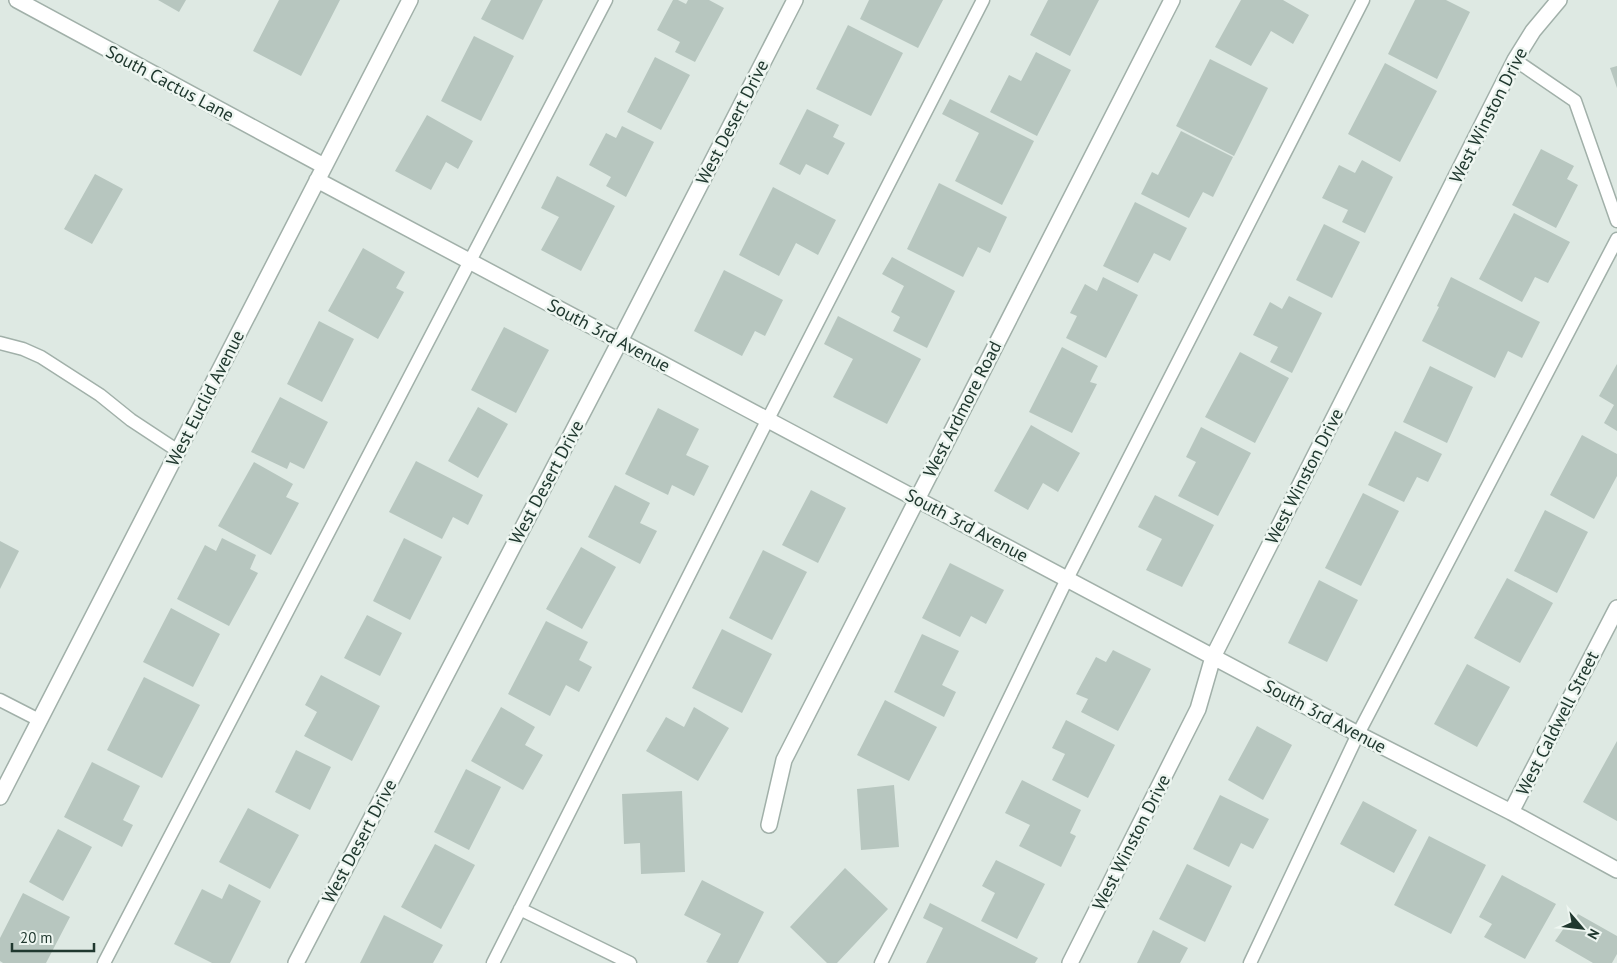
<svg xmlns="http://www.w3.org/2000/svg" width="1617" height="963" font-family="'PT Sans',sans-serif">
	<rect width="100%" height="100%" fill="#dee9e3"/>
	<path fill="#b7c6bf" d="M 158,0 L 186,0 L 179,12 Z
		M 279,0 L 340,0 L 301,76 L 253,51 Z
		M 491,0 L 543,0 L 523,40 L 481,19 Z
		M 673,0 L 678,0 L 686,4 L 688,0 L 709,0 L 724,8 L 695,62 L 675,52 L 680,42 L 657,30 Z
		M 869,0 L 943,0 L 918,48 L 860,19 Z
		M 1048,0 L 1099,0 L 1070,56 L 1030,35 Z
		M 1241,0 L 1283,0 L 1309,15 L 1293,44 L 1271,31 L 1251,66 L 1215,47 Z
		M 1415,0 L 1446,0 L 1470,12 L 1437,79 L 1388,54 Z
		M 848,25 L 903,53 L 871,116 L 816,89 Z
		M 474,36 L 514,56 L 481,121 L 441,101 Z
		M 1036,52 L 1071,70 L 1037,136 L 990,112 L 1009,75 L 1021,81 Z
		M 655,57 L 690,75 L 661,130 L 627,112 Z
		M 1210,59 L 1268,88 L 1234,156 L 1176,126 Z
		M 1385,63 L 1437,91 L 1400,162 L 1348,134 Z
		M 1617,66 L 1617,88 L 1610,68 Z
		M 950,99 L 1034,141 L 1002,205 L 955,181 L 979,133 L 942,114 Z
		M 807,109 L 839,125 L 833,137 L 845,143 L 828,175 L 806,164 L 800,175 L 779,164 Z
		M 427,115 L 473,141 L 458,169 L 446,162 L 431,190 L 395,171 Z
		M 622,126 L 654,142 L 626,197 L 606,186 L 611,177 L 589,165 L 606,133 L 616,138 Z
		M 1181,131 L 1233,157 L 1213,197 L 1203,192 L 1189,218 L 1141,194 L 1152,172 L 1158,175 Z
		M 1541,149 L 1574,166 L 1567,179 L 1578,185 L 1556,228 L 1512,205 Z
		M 1362,160 L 1393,177 L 1365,233 L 1342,222 L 1348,210 L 1322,198 L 1339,165 L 1355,173 Z
		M 95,174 L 123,189 L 92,244 L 64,229 Z
		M 557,176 L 615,206 L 581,271 L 541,250 L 559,217 L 541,208 Z
		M 939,183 L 1007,217 L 990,253 L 978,247 L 963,277 L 907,249 Z
		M 773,187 L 836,220 L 818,255 L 796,243 L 779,276 L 739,255 Z
		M 1135,202 L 1187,228 L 1170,261 L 1154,253 L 1138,283 L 1103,266 Z
		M 1514,213 L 1570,242 L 1548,283 L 1535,277 L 1522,302 L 1479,279 Z
		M 1324,224 L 1360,242 L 1332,298 L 1296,280 Z
		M 363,248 L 405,272 L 396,288 L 404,292 L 378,339 L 328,311 Z
		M 892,257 L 955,291 L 927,348 L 893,331 L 900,317 L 891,312 L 904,286 L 882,274 Z
		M 724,270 L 783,300 L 765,336 L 755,331 L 742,356 L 694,331 Z
		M 1103,277 L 1138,295 L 1106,358 L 1066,338 L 1077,316 L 1070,313 L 1085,284 L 1097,291 Z
		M 1451,277 L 1540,322 L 1522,358 L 1508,351 L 1495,378 L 1422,341 L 1439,307 L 1437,306 Z
		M 1289,296 L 1322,313 L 1292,373 L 1270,362 L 1278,347 L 1253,335 L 1270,302 L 1282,309 Z
		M 838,316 L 921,359 L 887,424 L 833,397 L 853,359 L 824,344 Z
		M 319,321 L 354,339 L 322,402 L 287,384 Z
		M 504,327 L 549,350 L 516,413 L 471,390 Z
		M 1062,347 L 1098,366 L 1090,382 L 1097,384 L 1072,433 L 1029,412 Z
		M 1240,352 L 1289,378 L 1255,443 L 1205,417 Z
		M 1617,364 L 1617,431 L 1604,423 L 1614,405 L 1599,396 Z
		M 1430,366 L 1473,387 L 1447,443 L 1403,422 Z
		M 280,397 L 328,422 L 304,469 L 290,462 L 287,469 L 251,452 Z
		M 478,407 L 508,424 L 478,478 L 448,461 Z
		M 658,408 L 699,429 L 686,455 L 709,466 L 694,496 L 672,485 L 668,495 L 625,474 Z
		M 1031,425 L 1080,453 L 1058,492 L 1043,483 L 1028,510 L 994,491 Z
		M 1201,427 L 1251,453 L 1218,516 L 1178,496 L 1196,462 L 1186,457 Z
		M 1395,431 L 1442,454 L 1428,482 L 1417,477 L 1404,502 L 1368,485 Z
		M 1582,435 L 1617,454 L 1617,476 L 1594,519 L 1550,495 Z
		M 416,461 L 483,495 L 468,525 L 453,517 L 442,539 L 389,512 Z
		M 254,462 L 293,484 L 286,497 L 299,503 L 271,555 L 218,526 Z
		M 615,485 L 650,503 L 640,523 L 657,531 L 640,564 L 588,537 Z
		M 811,490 L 846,508 L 818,563 L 782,545 Z
		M 1363,493 L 1399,511 L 1361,586 L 1325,568 Z
		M 1155,495 L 1214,525 L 1182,587 L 1146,570 L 1162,539 L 1138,527 Z
		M 1545,510 L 1588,532 L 1557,593 L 1514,571 Z
		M 222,538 L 256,555 L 250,569 L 258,573 L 229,626 L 177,599 L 205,545 L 216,551 Z
		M 404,538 L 442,557 L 410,620 L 373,601 Z
		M 0,541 L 19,551 L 0,589 Z
		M 581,547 L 616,567 L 582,629 L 546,609 Z
		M 763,550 L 807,572 L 772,640 L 729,618 Z
		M 950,563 L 1004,590 L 986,624 L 971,616 L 960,637 L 922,618 Z
		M 1507,578 L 1553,603 L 1520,663 L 1474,638 Z
		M 1319,580 L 1358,600 L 1327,662 L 1288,643 Z
		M 171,608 L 220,634 L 193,687 L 143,662 Z
		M 367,615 L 402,633 L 380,676 L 344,658 Z
		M 546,621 L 588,642 L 579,660 L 592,667 L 579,692 L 566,685 L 550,716 L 508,694 Z
		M 722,629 L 772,654 L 742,713 L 692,688 Z
		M 922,634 L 959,651 L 942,685 L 956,692 L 944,717 L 894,692 Z
		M 1113,650 L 1151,669 L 1118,731 L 1081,712 L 1088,699 L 1076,694 L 1096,657 L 1106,662 Z
		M 1467,664 L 1510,687 L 1477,747 L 1434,724 Z
		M 321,675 L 380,706 L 352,761 L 304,736 L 317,712 L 305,705 Z
		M 144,677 L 200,705 L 162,778 L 107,750 Z
		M 885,700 L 937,727 L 909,781 L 857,755 Z
		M 501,707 L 535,727 L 525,745 L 543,755 L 523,790 L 471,761 Z
		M 694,707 L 729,728 L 698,781 L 646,751 L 666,717 L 684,727 Z
		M 1066,720 L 1115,745 L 1088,798 L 1052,780 L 1065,754 L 1052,748 Z
		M 1257,726 L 1292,745 L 1263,800 L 1228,780 Z
		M 1617,741 L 1617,821 L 1583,802 Z
		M 296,750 L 331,767 L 310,810 L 275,792 Z
		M 92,762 L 140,786 L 123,820 L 133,825 L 122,847 L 64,817 Z
		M 466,769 L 501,787 L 469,850 L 434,832 Z
		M 1022,780 L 1081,810 L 1070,833 L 1076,836 L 1061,867 L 1019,846 L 1030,825 L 1005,813 Z
		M 894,785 L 899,847 L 861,850 L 857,789 Z
		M 682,791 L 685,872 L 641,874 L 640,843 L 624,844 L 622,794 Z
		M 1220,795 L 1269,819 L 1253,849 L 1241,843 L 1229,867 L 1193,849 Z
		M 1363,801 L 1417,830 L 1394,873 L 1340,844 Z
		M 248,808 L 299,835 L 270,889 L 219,862 Z
		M 58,829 L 92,847 L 63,901 L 29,882 Z
		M 1429,836 L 1486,865 L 1451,934 L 1394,905 Z
		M 435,844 L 475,865 L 441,929 L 401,907 Z
		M 996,860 L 1045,884 L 1017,939 L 981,921 L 995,893 L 982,886 Z
		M 1187,864 L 1232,886 L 1205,942 L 1159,919 Z
		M 845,868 L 888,909 L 837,963 L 827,963 L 790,927 Z
		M 1502,875 L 1556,904 L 1525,959 L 1484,937 L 1492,924 L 1479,917 Z
		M 702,880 L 764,912 L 738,963 L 709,963 L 706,962 L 721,934 L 684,915 Z
		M 229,884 L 261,901 L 230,963 L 212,963 L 174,944 L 202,889 L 222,899 Z
		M 23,893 L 70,917 L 46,963 L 3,963 L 0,961 L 0,938 Z
		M 930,903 L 1038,958 L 1035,963 L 926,963 L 943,928 L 923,918 Z
		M 1578,914 L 1617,936 L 1617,954 L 1612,963 L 1593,963 L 1555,941 L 1564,928 L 1569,930 Z
		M 384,915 L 443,945 L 433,963 L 360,963 Z
		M 1153,930 L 1188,948 L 1180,963 L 1137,963 Z"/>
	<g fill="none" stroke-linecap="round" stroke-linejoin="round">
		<g stroke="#a1b0a9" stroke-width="15">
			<path id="service" d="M 1515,60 L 1575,101 L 1617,221
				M 0,343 L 23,349 L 41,357 L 100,395 L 131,420 L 178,451
				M 0,700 L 39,720
				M 520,909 L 630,963
				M 104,963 L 606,0
				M 493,963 L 768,419 L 983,0
				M 881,963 L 1067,579 L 1363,0
				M 1250,963 L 1358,734 L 1617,239"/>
		</g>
		<g stroke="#a1b0a9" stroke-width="18">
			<path id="minor" d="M 17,0 L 324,166
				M 317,180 L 1358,734 L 1511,812 L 1617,870
				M 0,797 L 410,0
				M 1511,812 L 1617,608
				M 769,825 L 784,760 L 1172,0
				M 296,963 L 620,341 L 795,0
				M 1070,963 L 1198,709 L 1213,657 L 1515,60 L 1533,31 L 1559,0"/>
		</g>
		<use href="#service" stroke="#fff" stroke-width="12"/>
		<use href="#minor" stroke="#fff" stroke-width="15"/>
	</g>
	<g text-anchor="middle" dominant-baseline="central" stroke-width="5" stroke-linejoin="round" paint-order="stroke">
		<g font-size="18" fill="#20382f" stroke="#eef6f1">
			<text transform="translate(170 83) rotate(28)">South Cactus Lane</text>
			<text transform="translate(1488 115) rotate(-63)">West Winston Drive</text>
			<text transform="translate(732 122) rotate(-63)">West Desert Drive</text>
			<text transform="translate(609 335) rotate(28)">South 3rd Avenue</text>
			<text transform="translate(205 398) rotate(-63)">West Euclid Avenue</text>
			<text transform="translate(962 409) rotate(-63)">West Ardmore Road</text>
			<text transform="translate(1304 476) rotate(-63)">West Winston Drive</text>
			<text transform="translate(546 482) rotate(-62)">West Desert Drive</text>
			<text transform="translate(967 525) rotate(28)">South 3rd Avenue</text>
			<text transform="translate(1325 716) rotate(28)">South 3rd Avenue</text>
			<text transform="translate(1557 723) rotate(-63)">West Caldwell Street</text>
			<text transform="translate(359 841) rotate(-62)">West Desert Drive</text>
			<text transform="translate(1131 842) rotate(-63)">West Winston Drive</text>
		</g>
	</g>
	<g transform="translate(1582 928) rotate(118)" stroke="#eef6f1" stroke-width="4" paint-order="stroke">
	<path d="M0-4L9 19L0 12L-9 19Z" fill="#20382f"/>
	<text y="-8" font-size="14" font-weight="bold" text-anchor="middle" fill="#20382f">N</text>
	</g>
	<path d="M12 943v8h82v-8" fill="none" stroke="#20382f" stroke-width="2.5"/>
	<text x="20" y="943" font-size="15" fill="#20382f" stroke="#eef6f1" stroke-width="4" paint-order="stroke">20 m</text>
</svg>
